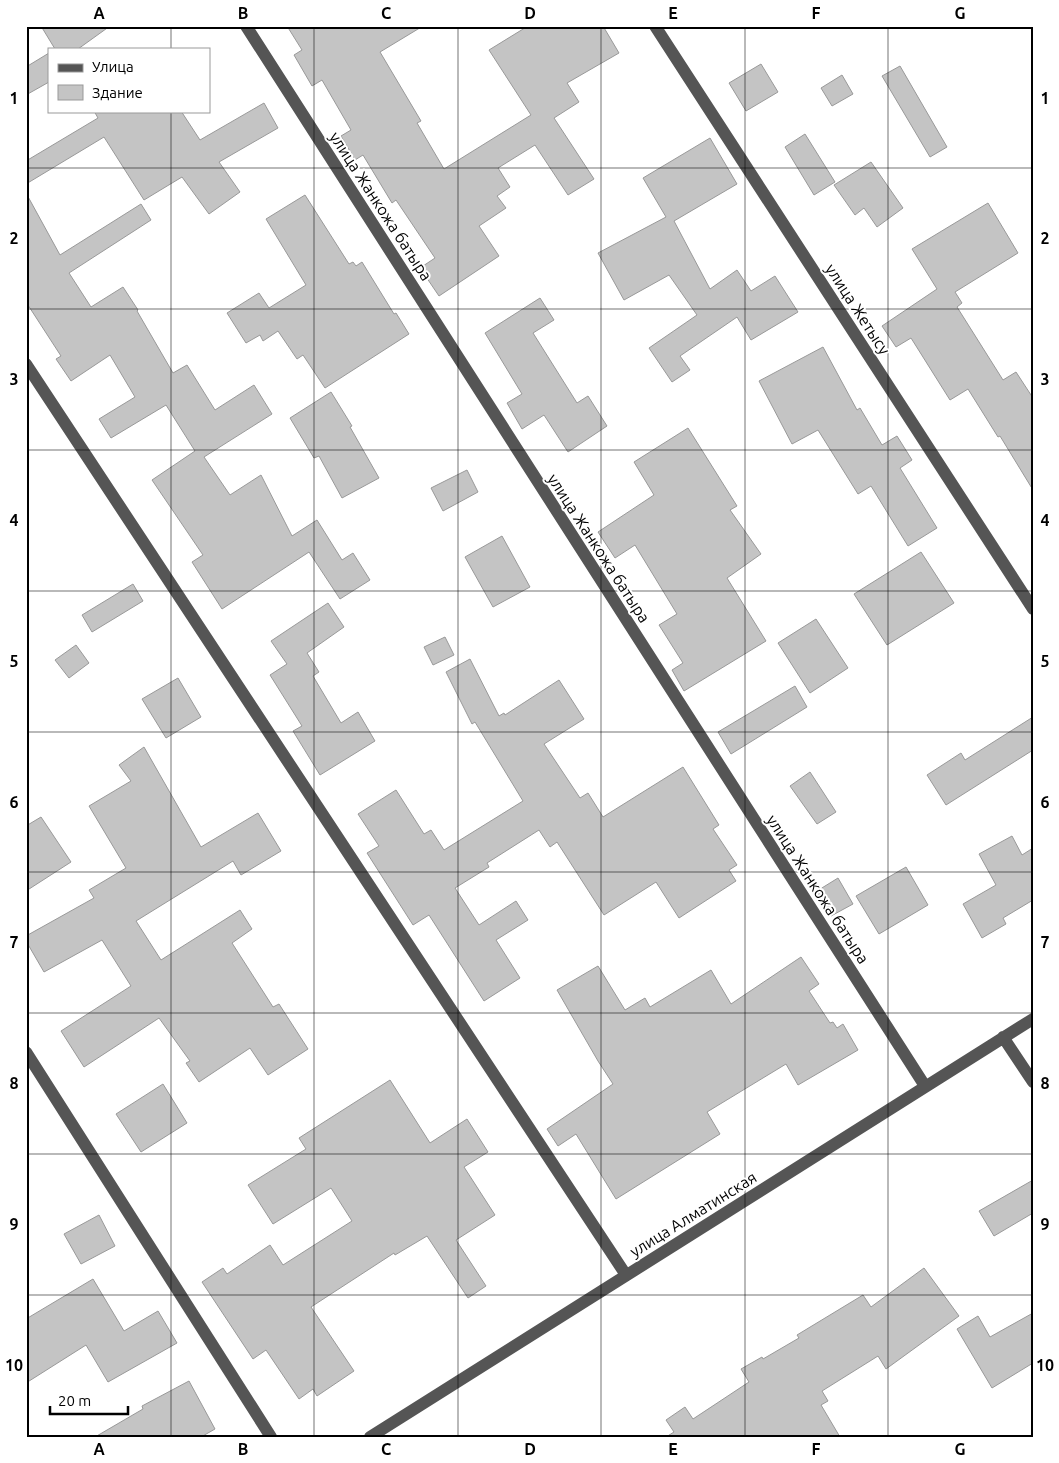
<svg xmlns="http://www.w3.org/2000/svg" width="1059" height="1463" font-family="Ubuntu,sans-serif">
	<rect width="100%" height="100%" fill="#fff"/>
	<path fill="#c4c4c4" stroke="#999" d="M 41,26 L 110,26 L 78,49 L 55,49 Z
		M 287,26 L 423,26 L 380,52 L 421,121 L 417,123 L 444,169 L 531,115 L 489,50 L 528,26 L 603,26 L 619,53 L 567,83 L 579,102 L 554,118 L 594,179 L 568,195 L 535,145 L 498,168 L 510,187 L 497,196 L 506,208 L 479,226 L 499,256 L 439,296 L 420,268 L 435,258 L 396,200 L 392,203 L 363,155 L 355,160 L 341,136 L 351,130 L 322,80 L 312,86 L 294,55 L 302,50 Z
		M 49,53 L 49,82 L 26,95 L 26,67 Z
		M 761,64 L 778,92 L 746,111 L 729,83 Z
		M 900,66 L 947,147 L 930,157 L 882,76 Z
		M 842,75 L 853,94 L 832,106 L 821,88 Z
		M 264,103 L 278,128 L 219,162 L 240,192 L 209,214 L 182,177 L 144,200 L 104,137 L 26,184 L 26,161 L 98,118 L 94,111 L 181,111 L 200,140 Z
		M 805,134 L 835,182 L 814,195 L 785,147 Z
		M 710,138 L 737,184 L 674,221 L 710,289 L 737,270 L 751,291 L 775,276 L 798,312 L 751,340 L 737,317 L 680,356 L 690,370 L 672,382 L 649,348 L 697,315 L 669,275 L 624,300 L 598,253 L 666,217 L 643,178 Z
		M 871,162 L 903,208 L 877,227 L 864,208 L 855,215 L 834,185 Z
		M 26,193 L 60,255 L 141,204 L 151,220 L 69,273 L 91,307 L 123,287 L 138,310 L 137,311 L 173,373 L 187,365 L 215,410 L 254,385 L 272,414 L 204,457 L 230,495 L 261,475 L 292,536 L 317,520 L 342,560 L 353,553 L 370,580 L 340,599 L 309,552 L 222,609 L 192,562 L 203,555 L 152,480 L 195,451 L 166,405 L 111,438 L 99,419 L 135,397 L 110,355 L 71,381 L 56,359 L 61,356 L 26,302 Z
		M 305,195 L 349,264 L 353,262 L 356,266 L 362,262 L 394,314 L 396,313 L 409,334 L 325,388 L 303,355 L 297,359 L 278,331 L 263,341 L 260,335 L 246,343 L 227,313 L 259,293 L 269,308 L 306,285 L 266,219 Z
		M 988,203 L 1018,253 L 955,292 L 962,303 L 957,307 L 1003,380 L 1016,372 L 1033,398 L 1033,490 L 1000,436 L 998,437 L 968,389 L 950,400 L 911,338 L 896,347 L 882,326 L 937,289 L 912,249 Z
		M 540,298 L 554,320 L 533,333 L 577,403 L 588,396 L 607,426 L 568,452 L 544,415 L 522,429 L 507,403 L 522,394 L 485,333 Z
		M 823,347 L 857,410 L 860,408 L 882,445 L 897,436 L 912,460 L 900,468 L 937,528 L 908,546 L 871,486 L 858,494 L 818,430 L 792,444 L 759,381 Z
		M 331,392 L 352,426 L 350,427 L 379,478 L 342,498 L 319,456 L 314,458 L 290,418 Z
		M 688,428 L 737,506 L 730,510 L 761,554 L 727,578 L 766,641 L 684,691 L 672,670 L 683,663 L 659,625 L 677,614 L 635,545 L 615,558 L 598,532 L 654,495 L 634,462 Z
		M 467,470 L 478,492 L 443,511 L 431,488 Z
		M 502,536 L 530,587 L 493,607 L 465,557 Z
		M 921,552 L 954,603 L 887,645 L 854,594 Z
		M 133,584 L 143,601 L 92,632 L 82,615 Z
		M 328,603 L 344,627 L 307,653 L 319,672 L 313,676 L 341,723 L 358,712 L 375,741 L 320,775 L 293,731 L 302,726 L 270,675 L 287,664 L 271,641 Z
		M 816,619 L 848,668 L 810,693 L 778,643 Z
		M 445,637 L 454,655 L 433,665 L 424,647 Z
		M 76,645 L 89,663 L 69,678 L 55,660 Z
		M 470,659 L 499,716 L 504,713 L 505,715 L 559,680 L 584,719 L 544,744 L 580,798 L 588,793 L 603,817 L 683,767 L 719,825 L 713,829 L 737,865 L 729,870 L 736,881 L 679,918 L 656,882 L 604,915 L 557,842 L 550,847 L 539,830 L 487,863 L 489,867 L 455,888 L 479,925 L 516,901 L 528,920 L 496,940 L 520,978 L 484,1001 L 429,915 L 413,925 L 367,853 L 379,846 L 358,814 L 396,790 L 424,834 L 431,830 L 444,850 L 523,801 L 475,722 L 472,724 L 446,672 Z
		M 178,678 L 201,717 L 166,738 L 142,699 Z
		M 795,686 L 807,707 L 731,754 L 718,732 Z
		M 1033,717 L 1033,750 L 946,805 L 927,775 L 961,753 L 965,760 Z
		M 144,747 L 201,847 L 258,813 L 281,851 L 241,875 L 233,861 L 136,921 L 161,960 L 240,910 L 252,929 L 232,943 L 273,1007 L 279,1004 L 308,1049 L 268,1075 L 250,1048 L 199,1082 L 186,1063 L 190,1061 L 159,1018 L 84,1067 L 61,1031 L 131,986 L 102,940 L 44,972 L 26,941 L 26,936 L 94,898 L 89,890 L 126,868 L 89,806 L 131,781 L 119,765 Z
		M 810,772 L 836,812 L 817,824 L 790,786 Z
		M 41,817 L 71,862 L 26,891 L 26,826 Z
		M 1012,836 L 1022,855 L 1033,848 L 1033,900 L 1003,918 L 1006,924 L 982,938 L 963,904 L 996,885 L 979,854 Z
		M 906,867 L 928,905 L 879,934 L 856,896 Z
		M 838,878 L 853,904 L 831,916 L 817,891 Z
		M 801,957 L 819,984 L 809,991 L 830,1023 L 833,1022 L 837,1028 L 843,1024 L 858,1050 L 798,1085 L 786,1064 L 707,1112 L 720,1134 L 616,1199 L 576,1134 L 558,1146 L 547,1129 L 613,1084 L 598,1061 L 557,990 L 598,966 L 625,1010 L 645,998 L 650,1007 L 711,970 L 731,1004 Z
		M 390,1080 L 430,1143 L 467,1119 L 488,1152 L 464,1167 L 495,1215 L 456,1240 L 486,1286 L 468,1298 L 427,1236 L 395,1255 L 394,1253 L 311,1307 L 354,1371 L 317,1396 L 313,1389 L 299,1399 L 266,1350 L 253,1359 L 202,1282 L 223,1268 L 227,1274 L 270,1245 L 283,1265 L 352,1221 L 331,1188 L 273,1224 L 248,1185 L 306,1149 L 299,1138 Z
		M 163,1084 L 187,1123 L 141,1152 L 116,1114 Z
		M 1033,1180 L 1033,1213 L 994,1236 L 979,1211 Z
		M 99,1215 L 115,1246 L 81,1264 L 64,1234 Z
		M 924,1268 L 959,1316 L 886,1369 L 878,1356 L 822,1391 L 828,1401 L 821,1405 L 840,1437 L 666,1437 L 674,1432 L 666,1420 L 685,1407 L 693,1419 L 749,1382 L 741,1369 L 762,1357 L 763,1359 L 799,1338 L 797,1335 L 863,1295 L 871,1307 Z
		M 93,1279 L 124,1331 L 158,1311 L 177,1343 L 108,1382 L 86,1345 L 26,1383 L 26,1319 Z
		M 1033,1313 L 1033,1363 L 992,1388 L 957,1329 L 978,1316 L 990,1337 Z
		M 189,1381 L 215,1429 L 201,1437 L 95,1437 L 143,1409 L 142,1406 Z"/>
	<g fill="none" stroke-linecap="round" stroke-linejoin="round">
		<path stroke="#555" stroke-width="12" d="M 246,26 L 925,1086
			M 655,26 L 1033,609
			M 26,364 L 626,1275
			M 1003,1037 L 1033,1082
			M 26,1052 L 271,1437
			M 370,1437 L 1033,1019"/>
	</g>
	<path fill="none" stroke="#000" stroke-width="1" stroke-opacity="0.55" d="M 171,26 L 171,49M 314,26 L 314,1437M 458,26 L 458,1437M 601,26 L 601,1437M 745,26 L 745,1437M 888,26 L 888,1437M 171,111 L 171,1437M 26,168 L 1033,168M 26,309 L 1033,309M 26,450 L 1033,450M 26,591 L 1033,591M 26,732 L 1033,732M 26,872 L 1033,872M 26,1013 L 1033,1013M 26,1154 L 1033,1154M 26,1295 L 1033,1295"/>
	<g text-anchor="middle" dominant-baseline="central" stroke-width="4" stroke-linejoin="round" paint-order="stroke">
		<g font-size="16" fill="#000" stroke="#fff">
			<text transform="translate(381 206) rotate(57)">улица Жанкожа батыра</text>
			<text transform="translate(858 309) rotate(57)">улица Жетысу</text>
			<text transform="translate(599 548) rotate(57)">улица Жанкожа батыра</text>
			<text transform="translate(818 889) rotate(57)">улица Жанкожа батыра</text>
			<text transform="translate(693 1214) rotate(-32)">улица Алматинская</text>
		</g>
	</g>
	<rect width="1059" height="1463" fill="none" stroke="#ffffff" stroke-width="55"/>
	<rect x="48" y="48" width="162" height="65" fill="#ffffff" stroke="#999999"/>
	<rect x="58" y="64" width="25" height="8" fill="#555555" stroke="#999999"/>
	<text x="92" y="72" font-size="15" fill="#000000">Улица</text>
	<rect x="58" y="85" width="25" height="15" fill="#c4c4c4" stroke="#999999"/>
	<text x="92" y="98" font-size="15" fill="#000000">Здание</text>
	<path d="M50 1406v8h78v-8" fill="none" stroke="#000000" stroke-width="2.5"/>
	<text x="58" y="1406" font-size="15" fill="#000000" stroke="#ffffff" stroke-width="4" paint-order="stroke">20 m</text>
	<rect x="28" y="28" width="1004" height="1408" fill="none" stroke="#000" stroke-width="2"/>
	<g font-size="16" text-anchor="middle" font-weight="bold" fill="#000">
		<text x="99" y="19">A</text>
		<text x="243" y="19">B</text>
		<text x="386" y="19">C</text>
		<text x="530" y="19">D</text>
		<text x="673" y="19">E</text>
		<text x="816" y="19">F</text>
		<text x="960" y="19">G</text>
		<text x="14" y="104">1</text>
		<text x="1045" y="104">1</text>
		<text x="14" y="244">2</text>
		<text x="1045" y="244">2</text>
		<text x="14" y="385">3</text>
		<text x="1045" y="385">3</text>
		<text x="14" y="526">4</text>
		<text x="1045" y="526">4</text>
		<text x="14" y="667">5</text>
		<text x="1045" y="667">5</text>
		<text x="14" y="808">6</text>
		<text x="1045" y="808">6</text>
		<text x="14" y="948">7</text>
		<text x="1045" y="948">7</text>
		<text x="14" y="1089">8</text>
		<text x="1045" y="1089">8</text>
		<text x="14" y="1230">9</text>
		<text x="1045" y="1230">9</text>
		<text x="14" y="1371">10</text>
		<text x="1045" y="1371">10</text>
		<text x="99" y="1455">A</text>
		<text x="243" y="1455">B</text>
		<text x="386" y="1455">C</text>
		<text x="530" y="1455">D</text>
		<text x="673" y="1455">E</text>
		<text x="816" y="1455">F</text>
		<text x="960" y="1455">G</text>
	</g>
</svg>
